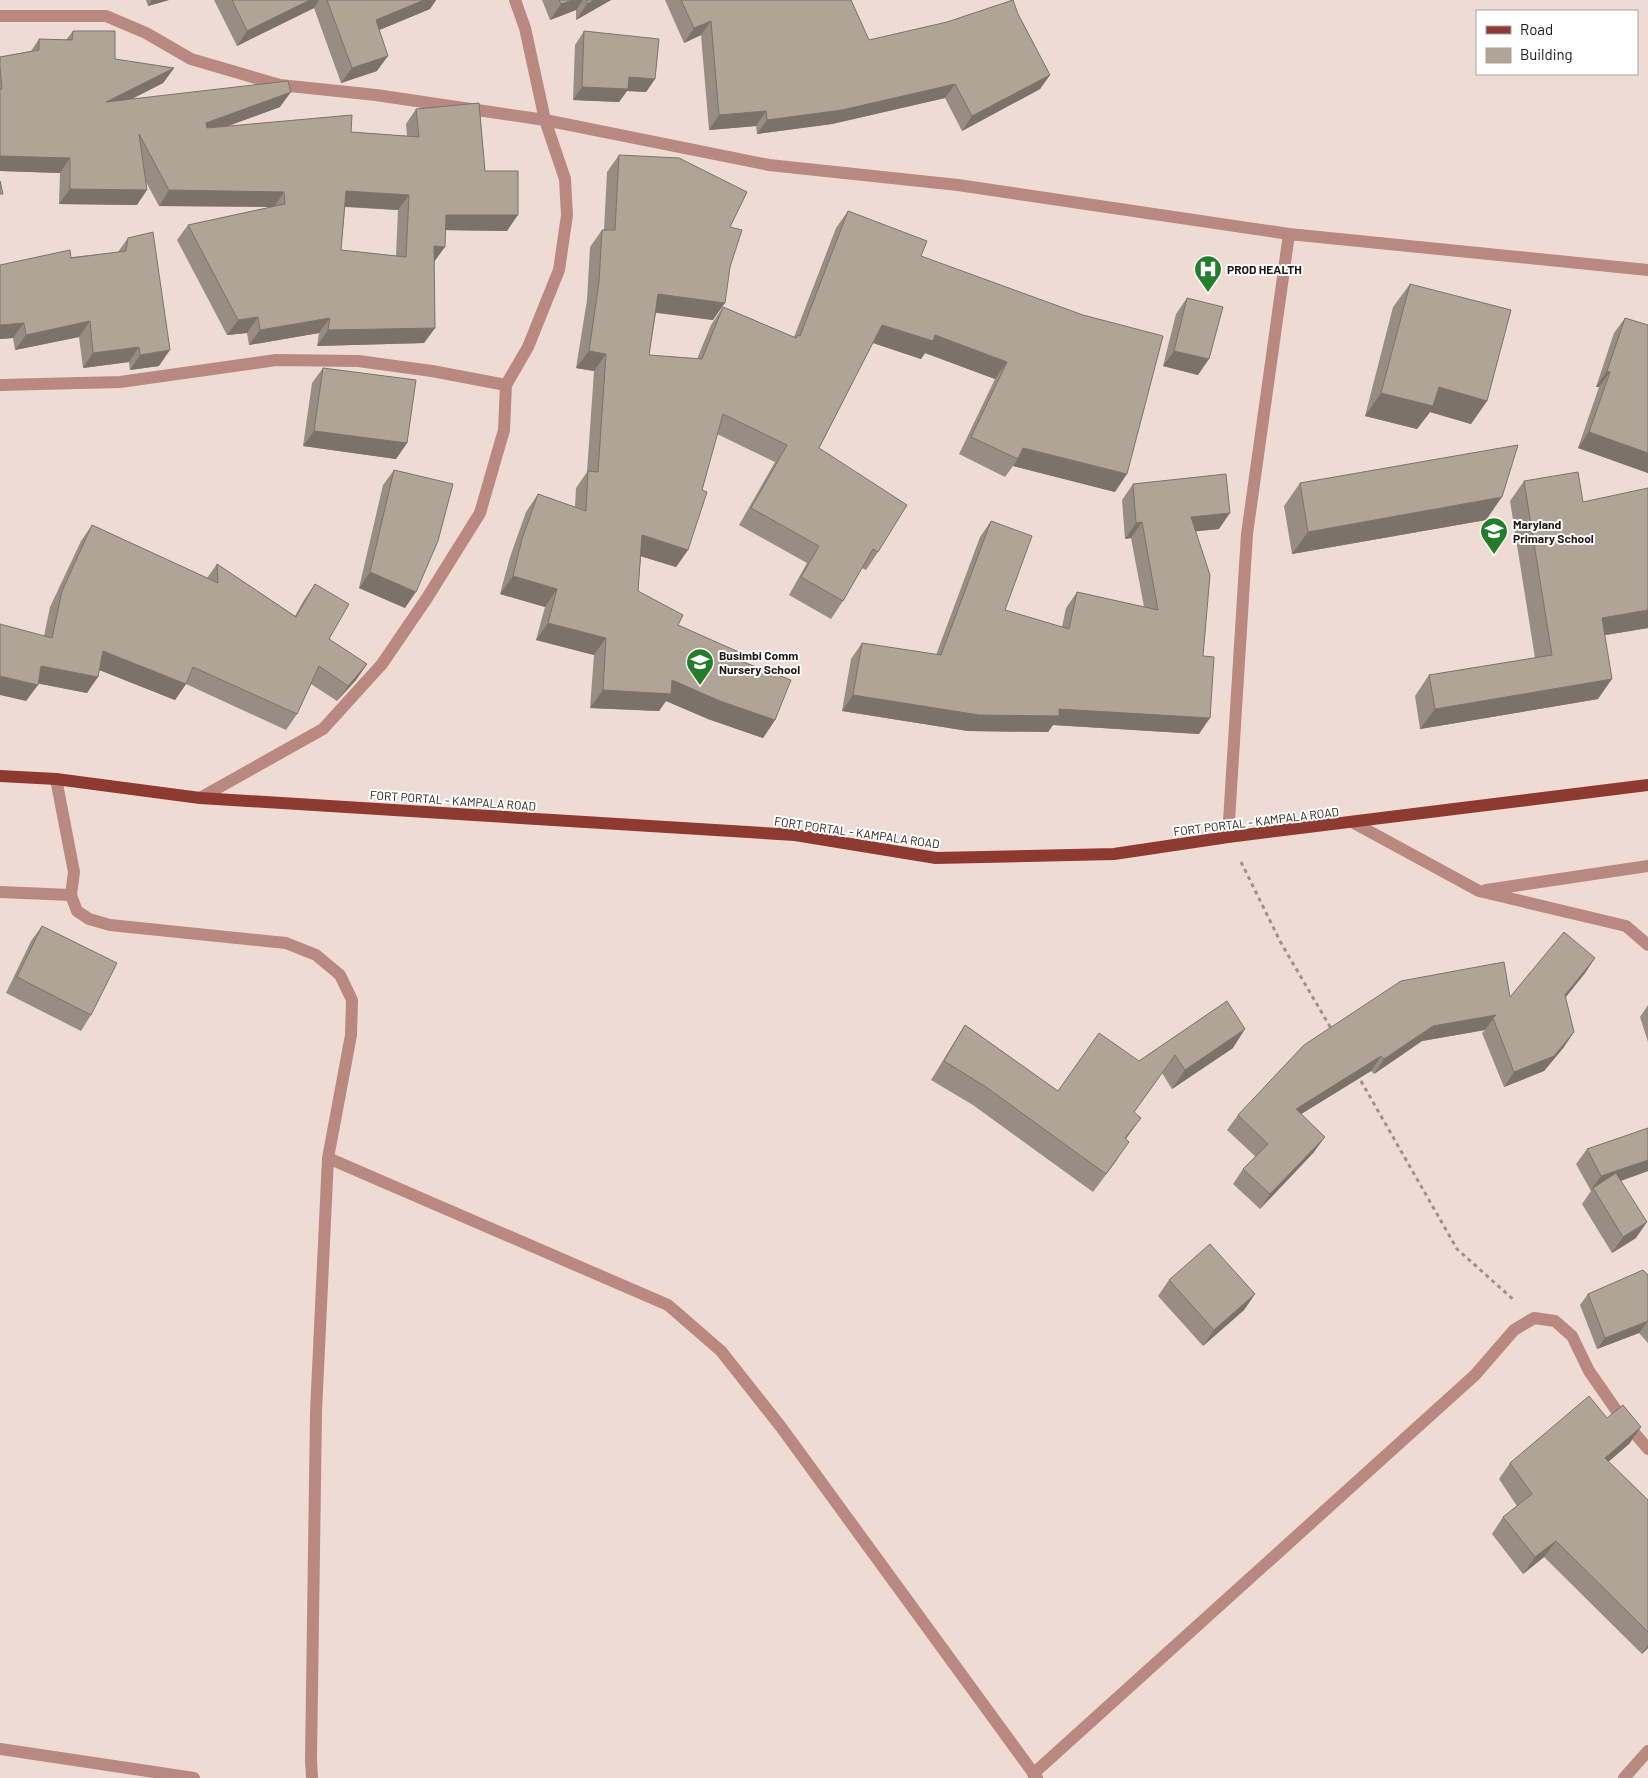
<svg xmlns="http://www.w3.org/2000/svg" width="1648" height="1778" font-family="Barlow,sans-serif">
	<rect width="100%" height="100%" fill="#eedcd4"/>
	<g fill="none" stroke-linecap="round" stroke-linejoin="round">
		<path stroke="#9e908a" stroke-width="3" stroke-dasharray="4 4" stroke-linecap="butt" d="M 1241,862 L 1281,943 L 1332,1030
			M 1357,1074 L 1457,1249 L 1515,1301"/>
		<path stroke="#b98880" stroke-width="12" d="M 0,16 L 106,16 L 146,33 L 191,59 L 280,85 L 376,95 L 545,120 L 769,165 L 958,185 L 1289,234 L 1648,270
			M 0,385 L 120,382 L 276,360 L 358,361 L 432,371 L 506,385
			M 56,779 L 74,872 L 71,895 L 77,911 L 89,919 L 110,925 L 286,943 L 316,955 L 340,975 L 352,1000 L 351,1035 L 328,1158 L 316,1412 L 311,1760 L 312,1778
			M 200,798 L 323,729 L 382,664 L 427,598 L 480,513 L 504,430 L 506,385 L 528,347 L 559,270 L 567,215 L 565,179 L 545,120 L 525,28 L 515,0
			M 1354,823 L 1479,891 L 1626,926 L 1648,945
			M 1228,837 L 1247,534 L 1289,234
			M 1486,890 L 1648,866
			M 0,892 L 71,895
			M 328,1158 L 668,1305 L 721,1351 L 781,1427 L 1037,1778
			M 0,1749 L 194,1778
			M 1033,1774 L 1475,1375 L 1514,1330 L 1534,1318 L 1555,1321 L 1572,1336 L 1589,1371 L 1621,1417 L 1648,1449
			M 1624,1778 L 1648,1751"/>
		<path stroke="#8e3a31" stroke-width="12" d="M 0,776 L 56,779 L 200,798 L 795,835 L 936,858 L 1114,854 L 1228,837 L 1648,785"/>
	</g>
	<path fill="#978d82" fill-rule="evenodd" d="M 146,0 L 169,0 L 148,6 Z
		M 214,0 L 436,0 L 430,9 L 379,30 L 377,71 L 341,83 L 314,8 L 237,46 Z
		M 542,0 L 611,0 L 576,20 L 576,10 L 550,20 Z
		M 665,0 L 851,0 L 869,40 L 1018,14 L 1050,75 L 1040,89 L 962,131 L 945,98 L 832,124 L 757,134 L 756,126 L 709,130 L 701,35 L 684,43 Z
		M 73,31 L 115,59 L 174,68 L 163,83 L 132,99 L 280,107 L 228,126 L 351,132 L 407,136 L 406,124 L 416,109 L 485,171 L 507,231 L 446,230 L 434,262 L 435,328 L 424,343 L 317,346 L 319,333 L 249,345 L 247,333 L 227,335 L 177,240 L 188,225 L 271,207 L 159,206 L 146,182 L 137,205 L 59,204 L 60,173 L 0,171 L 0,57 L 31,51 L 39,39 L 66,40 ZM 345,207 L 398,210 L 396,256 L 341,250 Z
		M 584,31 L 655,79 L 646,92 L 627,91 L 619,102 L 573,100 L 575,45 Z
		M 619,155 L 730,227 L 730,267 L 713,320 L 656,313 L 649,355 L 697,359 L 711,325 L 723,307 L 794,337 L 836,228 L 848,211 L 921,256 L 1115,492 L 1013,466 L 1005,477 L 959,454 L 995,379 L 925,353 L 921,359 L 873,343 L 819,448 L 878,552 L 866,570 L 862,568 L 843,601 L 831,619 L 789,595 L 807,563 L 739,525 L 775,462 L 717,434 L 702,490 L 688,550 L 676,567 L 641,556 L 638,591 L 678,625 L 738,660 L 775,720 L 763,738 L 708,719 L 666,701 L 659,711 L 590,708 L 594,655 L 536,640 L 545,607 L 500,594 L 510,557 L 526,512 L 538,494 L 575,507 L 576,488 L 587,472 L 594,371 L 576,368 L 587,300 L 590,247 L 602,230 L 604,230 L 607,172 Z
		M 128,238 L 159,366 L 130,370 L 129,362 L 83,368 L 79,337 L 15,350 L 13,338 L 0,339 L 0,265 L 118,252 Z
		M 1410,284 L 1487,401 L 1471,424 L 1430,412 L 1417,429 L 1365,416 L 1393,307 Z
		M 1187,298 L 1198,375 L 1163,366 L 1176,314 Z
		M 1625,318 L 1648,325 L 1648,473 L 1578,448 L 1599,387 L 1596,387 L 1614,333 Z
		M 323,368 L 407,443 L 396,459 L 303,446 L 312,383 Z
		M 394,470 L 405,608 L 359,588 L 383,485 Z
		M 1524,481 L 1583,502 L 1648,628 L 1605,635 L 1598,699 L 1420,729 L 1415,696 L 1429,675 L 1535,658 L 1510,501 Z
		M 1300,483 L 1486,520 L 1292,554 L 1284,506 Z
		M 1133,484 L 1219,529 L 1196,531 L 1203,656 L 1199,734 L 1053,725 L 1048,732 L 968,731 L 842,711 L 851,659 L 862,643 L 936,655 L 980,537 L 991,521 L 1005,610 L 1062,627 L 1066,608 L 1077,592 L 1144,607 L 1131,538 L 1125,539 L 1122,500 Z
		M 92,525 L 207,578 L 217,564 L 295,616 L 304,600 L 315,584 L 329,639 L 367,664 L 356,680 L 337,701 L 311,684 L 297,714 L 286,730 L 186,684 L 175,700 L 99,670 L 87,693 L 38,683 L 26,701 L 44,636 L 50,607 L 81,541 Z
		M 42,926 L 91,1015 L 81,1031 L 6,993 L 31,941 Z
		M 1595,958 L 1585,973 L 1566,997 L 1564,1047 L 1544,1071 L 1504,1087 L 1482,1033 L 1485,1030 L 1422,1041 L 1374,1074 L 1371,1071 L 1301,1114 L 1314,1152 L 1260,1209 L 1233,1184 L 1243,1169 L 1256,1157 L 1227,1130 L 1238,1115 L 1510,997 Z
		M 1227,1001 L 1233,1048 L 1172,1089 L 1162,1073 L 1134,1112 L 1126,1139 L 1117,1160 L 1093,1192 L 973,1105 L 931,1080 L 953,1044 L 965,1025 L 1058,1091 L 1139,1061 Z
		M 1648,1005 L 1648,1042 L 1640,1017 Z
		M 1587,1149 L 1648,1171 L 1621,1181 L 1636,1238 L 1612,1253 L 1582,1204 L 1591,1191 L 1576,1164 Z
		M 1648,1275 L 1648,1343 L 1639,1333 L 1597,1349 L 1580,1305 L 1588,1294 Z
		M 1169,1280 L 1255,1294 L 1244,1310 L 1203,1346 L 1158,1296 Z
		M 1607,1418 L 1641,1427 L 1629,1444 L 1608,1462 L 1648,1500 L 1648,1648 L 1642,1654 L 1544,1557 L 1523,1574 L 1492,1534 L 1503,1517 L 1517,1506 L 1499,1479 L 1510,1463 Z"/>
	<path fill="#7b736a" d="M 152,0 L 169,0 L 148,6 Z
		M 310,0 L 319,0 L 314,8 L 237,46 L 247,31 Z
		M 424,0 L 436,0 L 430,9 L 365,36 L 376,20 Z
		M 573,0 L 583,0 L 576,10 L 550,20 L 561,4 Z
		M 594,0 L 611,0 L 576,20 L 587,4 Z
		M 711,21 L 701,35 L 684,43 L 694,28 Z
		M 388,56 L 377,71 L 341,83 L 352,68 Z
		M 174,68 L 163,83 L 96,117 L 106,102 Z
		M 1050,75 L 1040,89 L 962,131 L 972,116 Z
		M 629,77 L 655,79 L 646,92 L 627,91 L 619,102 L 573,100 L 582,87 Z
		M 955,84 L 945,98 L 832,124 L 757,134 L 767,120 Z
		M 291,92 L 280,107 L 195,138 L 206,123 Z
		M 766,111 L 756,126 L 709,130 L 719,115 Z
		M 0,156 L 70,158 L 60,173 L 0,171 Z
		M 70,189 L 147,190 L 137,205 L 59,204 Z
		M 169,190 L 284,192 L 274,207 L 159,206 Z
		M 346,191 L 409,195 L 398,210 L 335,206 Z
		M 446,215 L 518,215 L 507,231 L 436,230 Z
		M 434,246 L 445,247 L 434,262 Z
		M 658,294 L 725,303 L 713,320 L 646,311 Z
		M 258,317 L 247,333 L 227,335 L 238,320 Z
		M 330,318 L 319,333 L 249,345 L 260,330 Z
		M 90,321 L 79,337 L 15,350 L 26,335 Z
		M 24,323 L 13,338 L 0,339 L 0,325 Z
		M 882,325 L 935,335 L 1007,362 L 995,379 L 925,353 L 921,359 L 870,342 Z
		M 435,328 L 424,343 L 317,346 L 328,330 Z
		M 139,347 L 129,362 L 83,368 L 93,353 Z
		M 170,350 L 159,366 L 130,370 L 140,355 Z
		M 589,351 L 606,354 L 594,371 L 576,368 Z
		M 1174,351 L 1209,359 L 1198,375 L 1163,366 Z
		M 1607,371 L 1610,372 L 1599,387 L 1596,387 Z
		M 1439,387 L 1487,401 L 1471,424 L 1430,412 L 1417,429 L 1365,416 L 1381,393 Z
		M 314,431 L 407,443 L 396,459 L 303,446 Z
		M 1589,432 L 1648,453 L 1648,473 L 1578,448 Z
		M 1023,448 L 1127,474 L 1115,492 L 1013,466 L 1018,459 Z
		M 1502,497 L 1486,520 L 1292,554 L 1308,532 Z
		M 1230,513 L 1219,529 L 1180,533 L 1191,517 Z
		M 1142,522 L 1131,538 L 1125,539 L 1136,523 Z
		M 642,535 L 688,550 L 676,567 L 630,553 Z
		M 370,572 L 416,592 L 405,608 L 359,588 Z
		M 513,576 L 557,589 L 545,607 L 500,594 Z
		M 1648,610 L 1648,628 L 1588,638 L 1602,618 Z
		M 548,623 L 606,638 L 594,655 L 536,640 Z
		M 103,651 L 186,684 L 175,700 L 92,667 Z
		M 367,664 L 356,680 L 337,701 L 348,686 Z
		M 41,666 L 98,677 L 87,693 L 30,682 Z
		M 0,676 L 38,685 L 26,701 L 0,695 Z
		M 1612,679 L 1598,699 L 1420,729 L 1435,709 Z
		M 672,680 L 775,720 L 763,738 L 708,719 L 666,701 L 659,711 L 590,708 L 603,690 Z
		M 853,695 L 1059,709 L 1210,718 L 1199,734 L 1053,725 L 1048,732 L 968,731 L 842,711 Z
		M 1595,958 L 1585,973 L 1555,1010 L 1565,995 Z
		M 1496,1015 L 1485,1030 L 1422,1041 L 1374,1074 L 1384,1059 L 1433,1026 Z
		M 1245,1029 L 1233,1048 L 1172,1089 L 1185,1070 Z
		M 1574,1032 L 1564,1047 L 1544,1071 L 1504,1087 L 1514,1072 Z
		M 1381,1056 L 1371,1071 L 1285,1124 L 1296,1109 Z
		M 1141,1118 L 1128,1136 L 1112,1157 L 1125,1138 Z
		M 1325,1137 L 1314,1152 L 1260,1209 L 1270,1194 Z
		M 1648,1160 L 1648,1171 L 1594,1190 L 1593,1188 L 1590,1191 L 1601,1176 Z
		M 1647,1222 L 1636,1238 L 1612,1253 L 1623,1237 Z
		M 1255,1294 L 1244,1310 L 1203,1346 L 1214,1330 Z
		M 1648,1321 L 1639,1333 L 1597,1349 L 1605,1338 Z
		M 1641,1427 L 1629,1444 L 1593,1475 L 1605,1458 Z
		M 1556,1541 L 1544,1557 L 1523,1574 L 1535,1557 Z
		M 1648,1645 L 1648,1648 L 1642,1654 Z"/>
	<path fill="#b0a497" stroke="#7b736a" fill-rule="evenodd" d="M 232,0 L 310,0 L 247,31 Z
		M 327,0 L 424,0 L 376,20 L 388,56 L 352,68 Z
		M 559,0 L 573,0 L 561,4 Z
		M 587,0 L 594,0 L 587,4 Z
		M 681,0 L 851,0 L 869,40 L 947,22 L 1013,0 L 1018,14 L 1050,75 L 972,116 L 955,84 L 842,110 L 767,120 L 766,111 L 719,115 L 711,21 L 694,28 Z
		M 73,31 L 115,31 L 115,59 L 174,68 L 106,102 L 288,81 L 291,92 L 206,123 L 207,128 L 352,115 L 351,132 L 419,137 L 416,109 L 479,103 L 485,171 L 518,171 L 518,215 L 446,215 L 445,247 L 434,246 L 435,328 L 328,330 L 330,318 L 260,330 L 258,317 L 238,320 L 188,225 L 285,204 L 284,192 L 169,190 L 139,134 L 147,190 L 70,189 L 70,158 L 0,156 L 0,89 L 2,89 L 0,67 L 0,57 L 39,50 L 39,39 L 72,40 ZM 346,191 L 409,195 L 406,257 L 341,250 Z
		M 584,31 L 659,39 L 655,79 L 629,77 L 628,89 L 582,87 Z
		M 619,155 L 679,158 L 747,192 L 730,227 L 742,230 L 730,267 L 725,303 L 658,294 L 649,355 L 702,359 L 723,307 L 796,338 L 798,335 L 800,336 L 848,211 L 927,241 L 921,256 L 1083,315 L 1163,336 L 1127,474 L 1023,448 L 1018,459 L 971,437 L 1007,362 L 935,335 L 933,341 L 882,325 L 819,448 L 907,505 L 878,552 L 873,549 L 843,601 L 801,577 L 819,546 L 751,508 L 787,445 L 723,414 L 702,490 L 707,492 L 688,550 L 642,535 L 638,591 L 683,615 L 678,625 L 741,653 L 738,660 L 791,680 L 775,720 L 720,701 L 672,680 L 671,694 L 603,690 L 606,638 L 548,623 L 557,589 L 513,576 L 522,539 L 538,494 L 586,511 L 588,471 L 598,472 L 606,354 L 589,351 L 599,282 L 602,230 L 615,230 Z
		M 0,181 L 3,194 L 0,194 Z
		M 153,232 L 170,350 L 140,355 L 139,347 L 93,353 L 90,321 L 26,335 L 24,323 L 0,325 L 0,265 L 70,250 L 71,258 L 126,251 L 128,238 Z
		M 1410,284 L 1511,310 L 1487,401 L 1439,387 L 1433,406 L 1381,393 Z
		M 1187,298 L 1223,307 L 1209,359 L 1174,351 Z
		M 1625,318 L 1648,325 L 1648,453 L 1589,432 L 1610,372 L 1607,371 Z
		M 323,368 L 416,380 L 407,443 L 314,431 Z
		M 1518,445 L 1502,497 L 1308,532 L 1300,483 Z
		M 394,470 L 453,484 L 438,541 L 416,592 L 370,572 Z
		M 1578,472 L 1583,502 L 1648,488 L 1648,610 L 1602,618 L 1612,679 L 1435,709 L 1429,675 L 1552,655 L 1524,481 Z
		M 1226,474 L 1230,513 L 1191,517 L 1210,575 L 1203,656 L 1214,657 L 1210,718 L 1059,709 L 1059,716 L 979,715 L 853,695 L 862,643 L 941,655 L 991,521 L 1032,536 L 1005,610 L 1069,629 L 1077,592 L 1158,610 L 1142,522 L 1136,523 L 1133,484 Z
		M 92,525 L 218,583 L 217,564 L 296,617 L 315,584 L 349,604 L 329,639 L 367,664 L 348,686 L 319,666 L 297,714 L 193,667 L 186,684 L 103,651 L 98,677 L 41,666 L 38,685 L 0,676 L 0,624 L 52,638 L 62,591 Z
		M 42,926 L 117,963 L 91,1015 L 17,977 Z
		M 1564,932 L 1595,958 L 1565,995 L 1574,1032 L 1554,1056 L 1514,1072 L 1493,1018 L 1496,1015 L 1433,1026 L 1384,1059 L 1381,1056 L 1296,1109 L 1325,1137 L 1270,1194 L 1243,1169 L 1268,1144 L 1238,1115 L 1304,1045 L 1401,981 L 1504,962 L 1510,997 Z
		M 1227,1001 L 1245,1029 L 1185,1070 L 1175,1055 L 1134,1112 L 1141,1118 L 1125,1138 L 1129,1142 L 1106,1174 L 986,1087 L 944,1061 L 965,1025 L 1058,1091 L 1099,1033 L 1139,1061 Z
		M 1648,1128 L 1648,1160 L 1601,1176 L 1587,1149 Z
		M 1616,1173 L 1647,1222 L 1623,1237 L 1593,1188 Z
		M 1210,1244 L 1255,1294 L 1214,1330 L 1169,1280 Z
		M 1643,1270 L 1648,1275 L 1648,1321 L 1605,1338 L 1588,1294 Z
		M 1589,1396 L 1607,1418 L 1623,1405 L 1641,1427 L 1605,1458 L 1648,1500 L 1648,1632 L 1556,1541 L 1535,1557 L 1503,1517 L 1532,1494 L 1510,1463 Z"/>
	<defs>
		<g id="hospital-pin" transform="scale(1.4375)"><path d="M0 17L-7.5 6A9.5 9.5 0 1 1 7.5 6Z" fill="#257c2a" stroke="#fff"/><path d="M-5-5h3v3.5h4V-5h3V5h-3V1.5h-4V5h-3Z" fill="#fff"/></g>
		<g id="school-pin" transform="scale(1.4375)"><path d="M0 17L-7.5 6A9.5 9.5 0 1 1 7.5 6Z" fill="#257c2a" stroke="#fff"/><path d="M0-5L7-2L0 1L-7-2ZM-4 1L0 2.5L4 1V4Q0 6-4 4Z" fill="#fff"/></g>
	</defs>
	<g fill-rule="evenodd">
		<use href="#hospital-pin" x="1208" y="269"/>
		<use href="#school-pin" x="1494" y="531"/>
		<use href="#school-pin" x="700" y="662"/>
	</g>
	<g text-anchor="middle" dominant-baseline="central" stroke-width="4" stroke-linejoin="round" paint-order="stroke">
		<g font-size="12" font-weight="bold" fill="#1e1814" stroke="#fff" text-anchor="start">
			<text x="1227" y="269">PROD HEALTH</text>
			<text x="1513" y="524">Maryland<tspan x="1513" dy="14">Primary School</tspan></text>
			<text x="719" y="655">Busimbi Comm<tspan x="719" dy="14">Nursery School</tspan></text>
		</g>
		<g font-size="12" fill="#1e1814" stroke="#fff">
			<text transform="translate(453 800) rotate(4)">FORT PORTAL - KAMPALA ROAD</text>
			<text transform="translate(1256 821) rotate(-7)">FORT PORTAL - KAMPALA ROAD</text>
			<text transform="translate(857 832) rotate(8)">FORT PORTAL - KAMPALA ROAD</text>
		</g>
	</g>
	<rect x="1476" y="10" width="162" height="65" fill="#ffffff" stroke="#a5a3a1"/>
	<rect x="1486" y="26" width="25" height="8" fill="#8e3a31" stroke="#a5a3a1"/>
	<text x="1520" y="35" font-size="15" fill="#1e1814">Road</text>
	<rect x="1486" y="48" width="25" height="15" fill="#b0a497" stroke="#a5a3a1"/>
	<text x="1520" y="60" font-size="15" fill="#1e1814">Building</text>
</svg>
